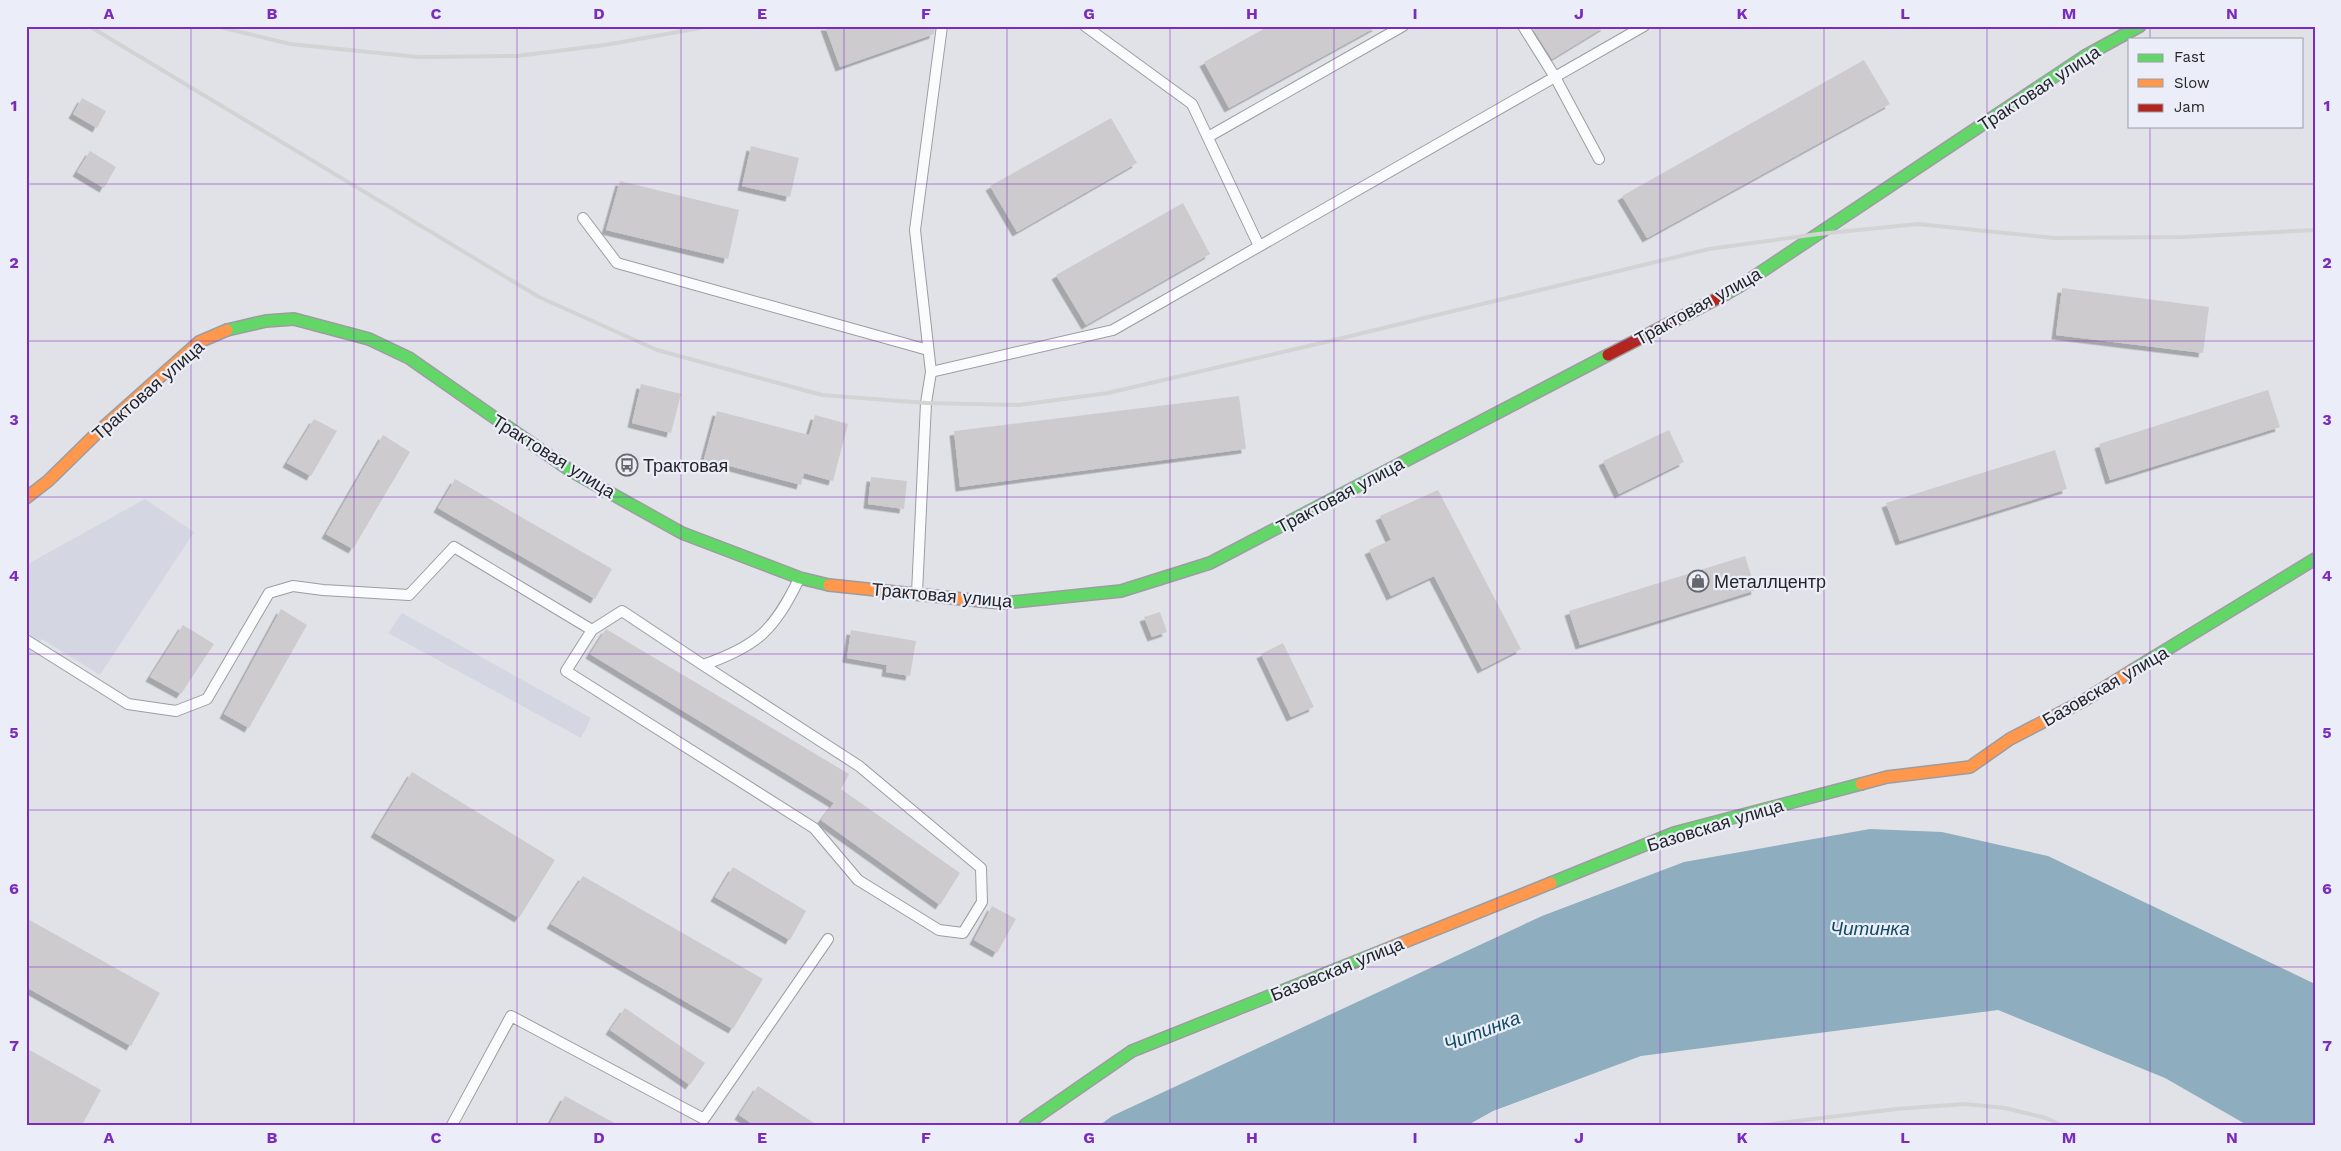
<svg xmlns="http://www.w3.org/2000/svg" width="2341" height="1151" font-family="'Work Sans',sans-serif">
	<defs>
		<filter id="shadow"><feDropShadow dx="-4.5" dy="4.5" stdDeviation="0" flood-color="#0004"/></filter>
	</defs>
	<rect width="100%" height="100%" fill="#e1e2e8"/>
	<path fill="#d4d6e2" d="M 145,499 L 194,532 L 100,675 L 42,639 L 26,659 L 26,565 Z
		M 402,613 L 591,718 L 581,738 L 388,633 Z"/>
	<path fill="#8eaebf" d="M 1870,829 L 1942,832 L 2048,856 L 2315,984 L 2315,1125 L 2247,1125 L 2165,1078 L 1998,1010 L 1641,1056 L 1493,1111 L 1468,1125 L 1100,1125 L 1112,1116 L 1542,916 L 1684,862 Z"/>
	<path fill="#cdcbce" filter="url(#shadow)" d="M 825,26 L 935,26 L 934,34 L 840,67 Z
		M 1269,26 L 1378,26 L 1229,108 L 1204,62 Z
		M 1531,26 L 1606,26 L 1552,59 Z
		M 1864,60 L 1890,104 L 1647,238 L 1622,196 Z
		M 82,98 L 106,111 L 97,128 L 73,114 Z
		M 1111,118 L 1137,163 L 1017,232 L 990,186 Z
		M 751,146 L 799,158 L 790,197 L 742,186 Z
		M 90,151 L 116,167 L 104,188 L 77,172 Z
		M 620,181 L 739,210 L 728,259 L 606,230 Z
		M 1183,203 L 1210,254 L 1086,325 L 1056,275 Z
		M 2062,288 L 2209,307 L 2203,353 L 2056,335 Z
		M 641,384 L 681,394 L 671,433 L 632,423 Z
		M 2268,390 L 2280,427 L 2110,480 L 2099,444 Z
		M 1239,396 L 1246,449 L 960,487 L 954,431 Z
		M 717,411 L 809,435 L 815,415 L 848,424 L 833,481 L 804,473 L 801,485 L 704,459 Z
		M 314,419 L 337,431 L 311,476 L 287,463 Z
		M 1669,430 L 1684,462 L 1619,494 L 1603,461 Z
		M 383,435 L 410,452 L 353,549 L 326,534 Z
		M 2055,450 L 2067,489 L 1900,541 L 1886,503 Z
		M 871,477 L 907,481 L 904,509 L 868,504 Z
		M 455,479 L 612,569 L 595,599 L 438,508 Z
		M 1438,490 L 1521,649 L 1482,669 L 1434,576 L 1391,596 L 1369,550 L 1391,540 L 1380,516 Z
		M 1745,556 L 1756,590 L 1580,645 L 1569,611 Z
		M 281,609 L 307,625 L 249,728 L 224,714 Z
		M 1160,612 L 1167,632 L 1152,637 L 1144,617 Z
		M 183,625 L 214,644 L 181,694 L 150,677 Z
		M 606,629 L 849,774 L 841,789 L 960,873 L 940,905 L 821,820 L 834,803 L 590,654 Z
		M 851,630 L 916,641 L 910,676 L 886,672 L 887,665 L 847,658 Z
		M 1283,643 L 1314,707 L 1291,717 L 1261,654 Z
		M 412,772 L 555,860 L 519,918 L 375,833 Z
		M 733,867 L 806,911 L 790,940 L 715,897 Z
		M 583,876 L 763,979 L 733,1029 L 551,924 Z
		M 992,906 L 1016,919 L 997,953 L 974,940 Z
		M 26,918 L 160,993 L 131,1046 L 26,987 Z
		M 625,1008 L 705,1063 L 690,1085 L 610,1030 Z
		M 26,1048 L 101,1090 L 82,1125 L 26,1125 Z
		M 758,1086 L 817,1125 L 754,1125 L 739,1115 Z
		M 565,1096 L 618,1125 L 549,1125 Z"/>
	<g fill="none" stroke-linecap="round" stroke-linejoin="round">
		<g stroke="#9c9da1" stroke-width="12">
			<path id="lane" d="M 1085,26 L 1192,104 L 1259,246
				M 1523,26 L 1555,77 L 1599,159
				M 1208,137 L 1403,26
				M 583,218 L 617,263 L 928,350
				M 931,372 L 915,230 L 942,26
				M 917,593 L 926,403 L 931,372 L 1113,330 L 1644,26
				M 592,630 L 566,671 L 814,828 L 858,880 L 939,930 L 963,933 L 982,902 L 981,868 L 859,766 L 703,665
				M 26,640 L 128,704 L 176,711 L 207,699 L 269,593 L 293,586 L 323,590 L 409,595 L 454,547 L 592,630 L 622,611 L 703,665 C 758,646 774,630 799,579
				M 452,1125 L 511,1016 L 704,1119 L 828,939"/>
		</g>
		<g stroke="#9c9da1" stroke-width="14">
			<path id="fast" d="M 1726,294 L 1740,286 L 2085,56 L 2140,26
				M 227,330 L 266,321 L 294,319 L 369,339 L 409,358 L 571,471 L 682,533 L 800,578 L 829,585
				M 981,601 L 1003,603 L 1121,591 L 1210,563 L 1608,355
				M 2133,670 L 2315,559
				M 1551,883 L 1674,833 L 1861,784
				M 1025,1125 L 1132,1051 L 1382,951"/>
		</g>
		<g stroke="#9c9da1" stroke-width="14">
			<path id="slow" d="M 26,498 L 48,481 L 98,432 L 199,342 L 227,330
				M 829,585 L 981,601
				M 1861,784 L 1887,777 L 1970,767 L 2010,739 L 2083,701 L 2133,670
				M 1382,951 L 1551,883"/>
		</g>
		<g stroke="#9c9da1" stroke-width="14">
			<path id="jam" d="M 1608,355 L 1726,294"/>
		</g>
		<use href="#lane" stroke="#fafbfc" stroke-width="10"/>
		<use href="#fast" stroke="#63d668" stroke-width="11"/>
		<use href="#slow" stroke="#ff974d" stroke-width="11"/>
		<use href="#jam" stroke="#b3261e" stroke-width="11"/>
		<path stroke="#d3d3d4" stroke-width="4" d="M 89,26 L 539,297 L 657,350 L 822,395 L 926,403 L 1019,405 L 1108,393 L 1334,340 L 1709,249 L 1818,234 L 1918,224 L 2054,238 L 2183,237 L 2315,230
			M 216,26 L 290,44 L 418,57 L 517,56 L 605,45 L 711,26
			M 1764,1125 L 1896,1109 L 1965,1104 L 2005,1108 L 2046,1118 L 2061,1125"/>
	</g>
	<path fill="none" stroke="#7b2cbf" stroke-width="1" stroke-opacity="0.55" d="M 191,26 L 191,1125M 354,26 L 354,1125M 517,26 L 517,1125M 681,26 L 681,1125M 844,26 L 844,1125M 1007,26 L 1007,1125M 1170,26 L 1170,1125M 1334,26 L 1334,1125M 1497,26 L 1497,1125M 1660,26 L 1660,1125M 1824,26 L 1824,1125M 1987,26 L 1987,1125M 2150,26 L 2150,39M 2150,126 L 2150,1125M 26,184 L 2315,184M 26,341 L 2315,341M 26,497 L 2315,497M 26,654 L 2315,654M 26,810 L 2315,810M 26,967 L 2315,967"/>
	<defs>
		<g id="bus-ring" transform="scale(1.125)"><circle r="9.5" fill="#ebeef8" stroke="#66676b" stroke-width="1.5"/><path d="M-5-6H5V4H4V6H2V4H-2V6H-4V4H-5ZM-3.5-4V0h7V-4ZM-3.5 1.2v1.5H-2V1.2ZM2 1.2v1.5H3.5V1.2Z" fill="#66676b"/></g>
		<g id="shop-ring" transform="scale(1.125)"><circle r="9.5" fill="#ebeef8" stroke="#66676b" stroke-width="1.5"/><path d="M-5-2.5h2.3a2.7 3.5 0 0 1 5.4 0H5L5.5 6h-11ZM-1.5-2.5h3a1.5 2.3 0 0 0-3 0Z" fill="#66676b"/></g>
	</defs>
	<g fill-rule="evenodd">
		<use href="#bus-ring" x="627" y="465"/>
		<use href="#shop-ring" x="1698" y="581"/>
	</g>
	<g text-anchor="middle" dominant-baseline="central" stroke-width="4.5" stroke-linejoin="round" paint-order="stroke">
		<g font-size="18" fill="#242528" stroke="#ebeef8">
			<text transform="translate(2039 88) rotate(-33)">Трактовая улица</text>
			<text transform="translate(1698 306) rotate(-29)">Трактовая улица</text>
			<text transform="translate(148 390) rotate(-41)">Трактовая улица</text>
			<text transform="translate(554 456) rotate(32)">Трактовая улица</text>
			<text transform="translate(1340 495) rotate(-28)">Трактовая улица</text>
			<text transform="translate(942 595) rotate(5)">Трактовая улица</text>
			<text transform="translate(2105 686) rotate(-30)">Базовская улица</text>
			<text transform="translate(1715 825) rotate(-17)">Базовская улица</text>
			<text transform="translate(1337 969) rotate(-22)">Базовская улица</text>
		</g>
		<g font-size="18" fill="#242528" stroke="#ebeef8" text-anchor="start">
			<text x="643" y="465">Трактовая</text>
			<text x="1714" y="581">Металлцентр</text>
		</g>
		<g font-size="19" font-style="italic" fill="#0f4b63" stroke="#ebeef8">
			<text x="1870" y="928">Читинка</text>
			<text transform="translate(1482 1031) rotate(-21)">Читинка</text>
		</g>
	</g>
	<rect width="2341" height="1151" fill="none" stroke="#ebeef8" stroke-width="55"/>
	<rect x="2128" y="38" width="175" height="90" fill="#ebeef8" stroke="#9b9ea5"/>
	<rect x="2138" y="54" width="25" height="8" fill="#63d668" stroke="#9b9ea5"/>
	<text x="2174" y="62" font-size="15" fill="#242528">Fast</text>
	<rect x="2138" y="79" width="25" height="8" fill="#ff974d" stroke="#9b9ea5"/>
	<text x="2174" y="88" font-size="15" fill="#242528">Slow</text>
	<rect x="2138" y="104" width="25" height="8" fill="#b3261e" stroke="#9b9ea5"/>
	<text x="2174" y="112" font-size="15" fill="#242528">Jam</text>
	<rect x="28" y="28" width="2286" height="1096" fill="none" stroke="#7b2cbf" stroke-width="2"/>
	<g font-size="16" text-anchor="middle" font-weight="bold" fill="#7b2cbf">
		<text x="109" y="19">A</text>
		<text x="272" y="19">B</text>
		<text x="436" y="19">C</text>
		<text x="599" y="19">D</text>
		<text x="762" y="19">E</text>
		<text x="926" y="19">F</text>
		<text x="1089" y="19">G</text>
		<text x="1252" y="19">H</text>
		<text x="1415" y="19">I</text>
		<text x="1579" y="19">J</text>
		<text x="1742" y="19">K</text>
		<text x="1905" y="19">L</text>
		<text x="2069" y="19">M</text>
		<text x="2232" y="19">N</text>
		<text x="14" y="111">1</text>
		<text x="2327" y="111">1</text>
		<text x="14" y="268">2</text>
		<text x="2327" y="268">2</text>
		<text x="14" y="425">3</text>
		<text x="2327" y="425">3</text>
		<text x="14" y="581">4</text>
		<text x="2327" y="581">4</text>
		<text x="14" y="738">5</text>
		<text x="2327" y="738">5</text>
		<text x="14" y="894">6</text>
		<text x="2327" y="894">6</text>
		<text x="14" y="1051">7</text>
		<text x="2327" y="1051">7</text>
		<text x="109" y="1143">A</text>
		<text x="272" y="1143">B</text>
		<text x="436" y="1143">C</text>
		<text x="599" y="1143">D</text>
		<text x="762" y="1143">E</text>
		<text x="926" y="1143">F</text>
		<text x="1089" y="1143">G</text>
		<text x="1252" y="1143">H</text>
		<text x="1415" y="1143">I</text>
		<text x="1579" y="1143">J</text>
		<text x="1742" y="1143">K</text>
		<text x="1905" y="1143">L</text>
		<text x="2069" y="1143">M</text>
		<text x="2232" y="1143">N</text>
	</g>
</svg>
